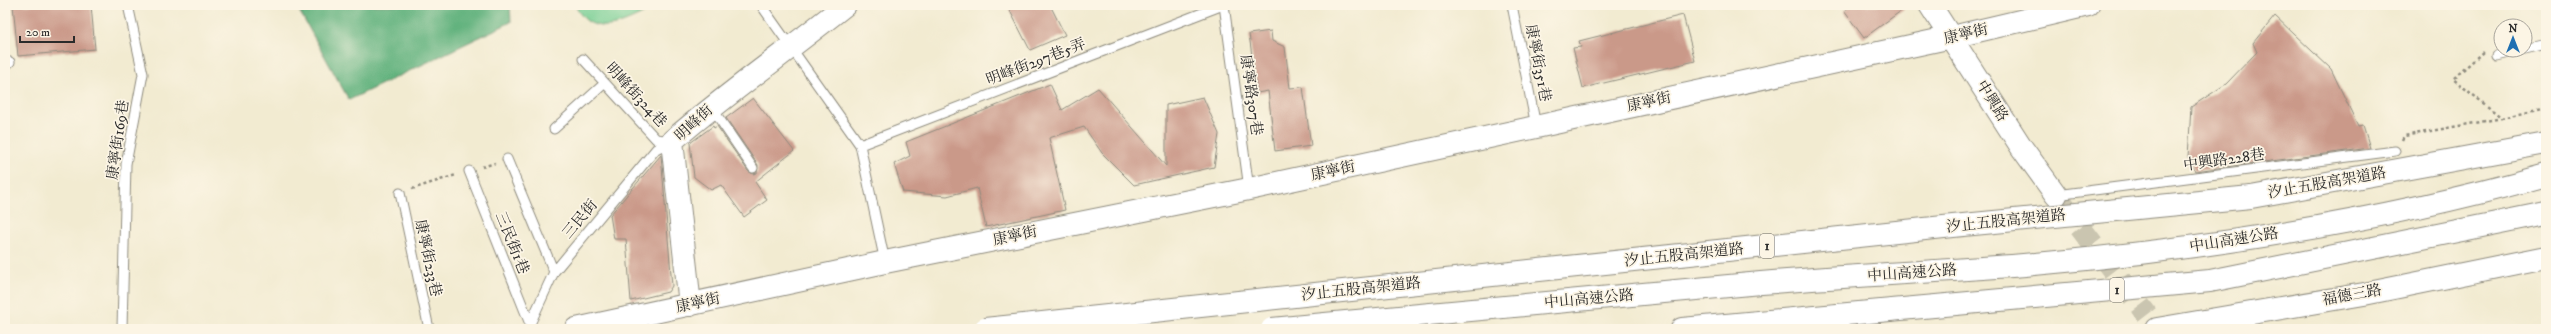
<svg xmlns="http://www.w3.org/2000/svg" width="2551" height="334" font-family="'IM FELL DW Pica','Noto Serif TC',serif">
	<rect width="100%" height="100%" fill="#fcf5e5"/>
	<filter id="ink" filterUnits="userSpaceOnUse"><feTurbulence type="fractalNoise" baseFrequency=".025" numOctaves="2"/><feDisplacementMap in="SourceGraphic" scale="8" xChannelSelector="R" yChannelSelector="G"/><feConvolveMatrix kernelMatrix="1 2 1 2 8 2 1 2 1" color-interpolation-filters="sRGB"/></filter>
	<filter id="wash" filterUnits="userSpaceOnUse"><feTurbulence type="fractalNoise" baseFrequency=".012" numOctaves="4" result="noise"/><feDisplacementMap in="SourceGraphic" scale="16" xChannelSelector="R" yChannelSelector="G"/><feGaussianBlur stdDeviation="0.9" result="paint"/><feColorMatrix in="noise" values="0 0 0 0 0 0 0 0 0 0 0 0 0 0 0 0 0 1.4 0 .05"/><feComposite in="paint" operator="in"/></filter>
	<g filter="url(#wash)">
		<rect width="100%" height="100%" fill="#f2ebd1"/>
		<path fill="#78cf94" stroke="#527d60" d="M 575,5 L 658,5 C 632,20 593,44 575,5 Z"/>
		<path fill="#62b27e" stroke="#466e54" d="M 296,5 L 510,5 L 511,22 L 349,100 Z"/>
		<g id="blocks">
			<path fill="#ca9989" d="M 13,5 L 91,5 L 95,49 L 18,56 Z
				M 1007,5 L 1050,5 L 1065,35 L 1030,50 Z
				M 1851,5 L 1909,5 L 1864,38 L 1844,11 Z
				M 1683,15 L 1695,61 L 1583,88 L 1573,48 L 1581,47 L 1579,41 Z
				M 2275,16 L 2331,69 L 2358,126 L 2363,125 L 2370,148 L 2195,171 L 2188,157 L 2191,107 L 2226,84 L 2257,52 L 2253,43 Z
				M 1271,31 L 1272,41 L 1285,47 L 1290,88 L 1303,87 L 1311,146 L 1275,151 L 1268,91 L 1257,93 L 1249,34 Z
				M 1050,84 L 1062,110 L 1098,88 L 1166,166 L 1166,105 L 1203,97 L 1219,134 L 1214,167 L 1134,185 L 1102,153 L 1084,127 L 1049,138 L 1065,210 L 986,227 L 977,188 L 947,196 L 903,192 L 894,164 L 910,156 L 906,142 Z
				M 753,98 L 794,151 L 755,182 L 767,200 L 744,217 L 721,185 L 711,190 L 694,177 L 690,143 L 713,126 L 714,128 L 717,126 L 748,171 L 753,174 L 757,173 L 758,165 L 726,118 Z
				M 661,155 L 672,286 L 668,292 L 631,301 L 626,239 L 614,239 L 610,215 Z"/>
		</g>
	</g>
	<g filter="url(#ink)">
		<use href="#blocks" fill-opacity="0" stroke="#8e8b7e" stroke-width="1"/>
		<g fill="none" stroke-linecap="round" stroke-linejoin="round">
			<path stroke="#cac5b0" stroke-width="22" stroke-dasharray="22 11" stroke-linecap="butt" d="M 2060,201 L 2147,315"/>
			<g stroke="#8e8b7e" stroke-width="11">
				<path id="service" d="M 761,5 L 860,145 L 885,262
					M 1224,5 L 1249,189
					M 1512,5 L 1536,126
					M 2525,49 L 2546,44
					M 2496,56 L 2521,50
					M 583,59 L 656,139 L 672,141
					M 5,66 L 10,62
					M 712,108 L 753,168
					M 554,129 L 605,83
					M 860,145 L 1223,5
					M 507,159 L 554,272
					M 469,171 L 530,324
					M 400,193 L 429,329
					M 2056,195 L 2395,151
					M 122,329 L 126,164 L 143,74 L 128,5
					M 530,329 L 530,324 L 554,272 L 656,149 L 672,141"/>
			</g>
			<g stroke="#8e8b7e" stroke-width="24">
				<path id="tertiary" d="M 1930,5 L 2022,148 L 2056,195
					M 690,305 L 672,141 C 727,93 788,51 845,5
					M 576,329 L 885,262 L 1249,189 L 1952,37 L 2088,5
					M 2157,329 L 2364,294 L 2546,257"/>
			</g>
			<g stroke="#8e8b7e" stroke-width="24">
				<path id="motorway" d="M 1682,329 L 2210,281 L 2546,213"/>
			</g>
			<path stroke="#8e8b7e" stroke-width="2.5" stroke-dasharray="3 3" stroke-linecap="butt" d="M 2502,118 L 2546,108
				M 2402,140 L 2404,136 L 2502,118 L 2453,79 L 2484,51
				M 482,167 L 495,163
				M 412,189 L 456,175"/>
			<use href="#service" stroke="#fff" stroke-width="9"/>
			<use href="#tertiary" stroke="#fff" stroke-width="22"/>
			<use href="#motorway" stroke="#fff" stroke-width="22"/>
			<g stroke="#8e8b7e" stroke-width="24" stroke-linecap="butt">
				<path id="motorway-bridge" d="M 985,329 L 1953,226 L 2251,197 L 2546,143
					M 1272,329 C 1435,314 1598,297 1761,283 C 1845,276 1928,272 2012,266 C 2192,251 2372,224 2546,175"/>
			</g>
			<use href="#motorway-bridge" stroke="#fff" stroke-width="22"/>
		</g>
	</g>
	<g text-anchor="middle" dominant-baseline="central" stroke-width="3.5" stroke-linejoin="round" paint-order="stroke">
		<g fill="#fcf5e5" stroke="#6a6863" stroke-width="1">
			<rect x="1760" y="234" width="14" height="24" rx="3"/>
			<rect x="2110" y="278" width="14" height="24" rx="3"/>
		</g>
		<g font-size="14" font-weight="bold" fill="#2b2b2b">
			<text x="1767" y="246">1</text>
			<text x="2117" y="290">1</text>
		</g>
		<g font-size="15" fill="#2b2b2b" stroke="#fcf5e5">
			<text transform="translate(1966 34) rotate(-13)">康寧街</text>
			<text transform="translate(1036 62) rotate(-21)">明峰街297巷5弄</text>
			<text transform="translate(1538 63) rotate(79)">康寧街351巷</text>
			<text transform="translate(636 95) rotate(47)">明峰街324巷</text>
			<text transform="translate(1251 95) rotate(82)">康寧路307巷</text>
			<text transform="translate(1992 101) rotate(58)">中興路</text>
			<text transform="translate(1649 102) rotate(-12)">康寧街</text>
			<text transform="translate(694 123) rotate(-43)">明峰街</text>
			<text transform="translate(118 140) rotate(-82)">康寧街169巷</text>
			<text transform="translate(2224 160) rotate(-8)">中興路228巷</text>
			<text transform="translate(1333 171) rotate(-12)">康寧街</text>
			<text transform="translate(2327 183) rotate(-10)">汐止五股高架道路</text>
			<text transform="translate(580 219) rotate(-50)">三民街</text>
			<text transform="translate(2006 221) rotate(-6)">汐止五股高架道路</text>
			<text transform="translate(1015 236) rotate(-12)">康寧街</text>
			<text transform="translate(2234 240) rotate(-9)">中山高速公路</text>
			<text transform="translate(512 243) rotate(68)">三民街1巷</text>
			<text transform="translate(1684 255) rotate(-6)">汐止五股高架道路</text>
			<text transform="translate(428 258) rotate(78)">康寧街233巷</text>
			<text transform="translate(1912 273) rotate(-4)">中山高速公路</text>
			<text transform="translate(1361 289) rotate(-6)">汐止五股高架道路</text>
			<text transform="translate(2352 295) rotate(-10)">福德三路</text>
			<text transform="translate(1589 299) rotate(-5)">中山高速公路</text>
			<text transform="translate(698 303) rotate(-12)">康寧街</text>
		</g>
	</g>
	<rect width="2551" height="334" fill="none" stroke="#fcf5e5" stroke-width="20"/>
	<g transform="translate(2513 38)"><circle r="19" fill="#fcf5e5" stroke="#a8a49b"/>
	<path d="M0-3L7 15L0 10L-7 15Z" fill="#1f6fb2"/>
	<text y="-6" font-size="11" font-weight="bold" text-anchor="middle" fill="#2b2b2b">N</text>
	</g>
	<path d="M20 36v6h54v-6" fill="none" stroke="#2b2b2b" stroke-width="2"/>
	<text x="26" y="36" font-size="12" fill="#2b2b2b" stroke="#fcf5e5" stroke-width="3" paint-order="stroke">20 m</text>
</svg>
